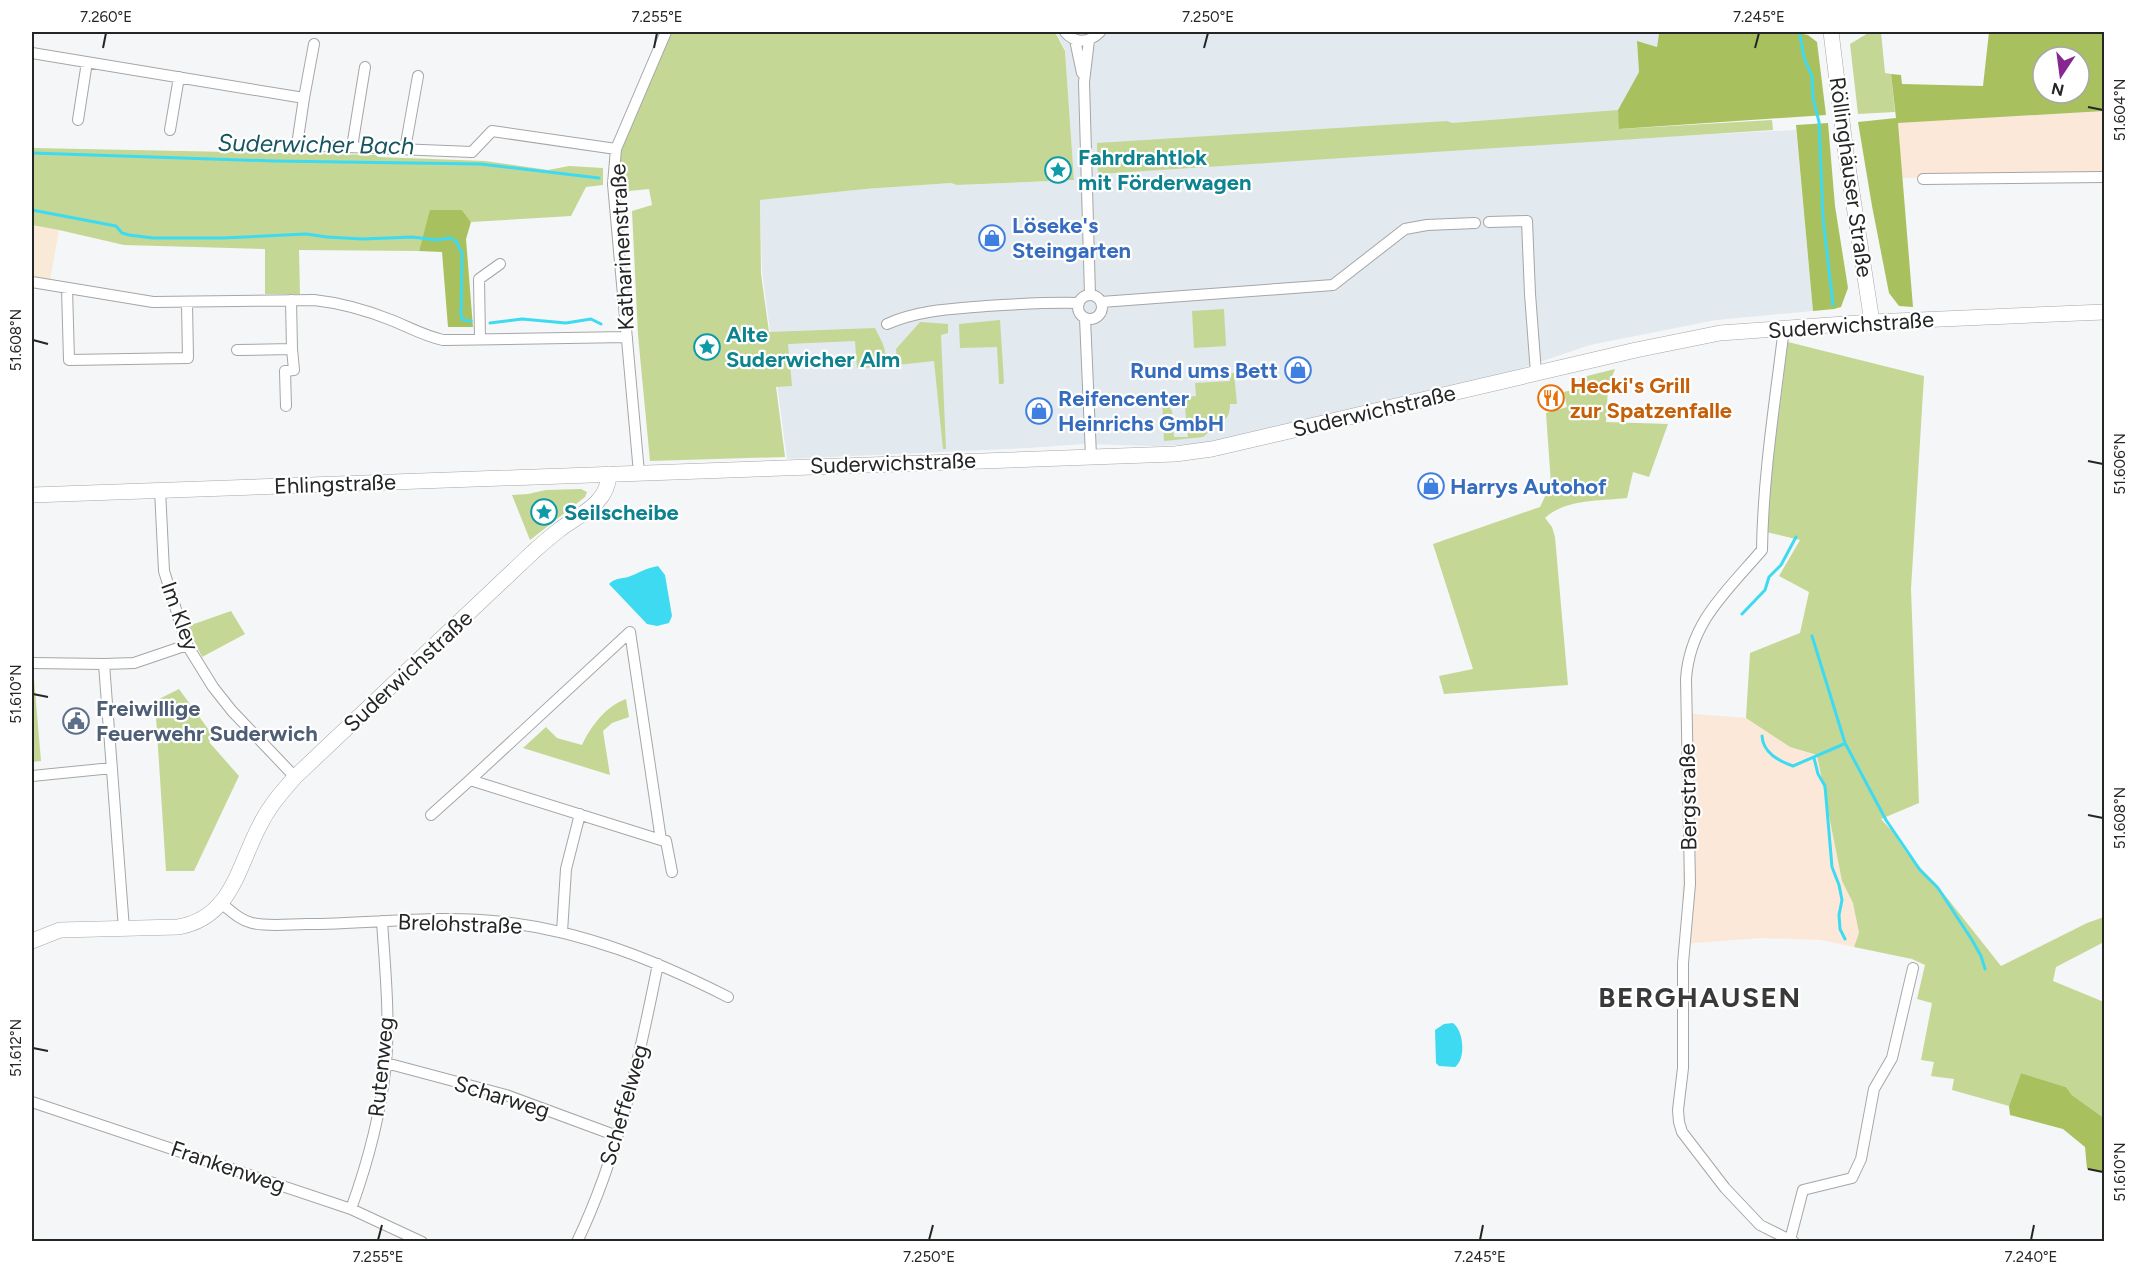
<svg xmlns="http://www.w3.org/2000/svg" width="2136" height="1273" font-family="Figtree,sans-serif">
	<rect width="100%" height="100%" fill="#f5f6f7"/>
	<path fill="#fce8d9" d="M 2104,111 L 2104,174 L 1902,178 L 1897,123 Z
		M 1683,713 L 1746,718 L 1790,747 L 1817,755 L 1842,881 L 1853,903 L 1859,933 L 1854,947 L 1821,940 L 1761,938 L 1681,944 L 1687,724 Z"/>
	<path fill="#e2e9ef" d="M 1056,32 L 1648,32 L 1659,34 L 1657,47 L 1637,42 L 1639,72 L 1618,110 L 1621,139 L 1796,130 L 1813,311 L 1716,320 L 1590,345 L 1460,389 L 1289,430 L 1195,444 L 1153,446 L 1085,444 L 1027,448 L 787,459 L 762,271 L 760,200 L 865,189 L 951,183 L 958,185 L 1074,180 L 1065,50 Z"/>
	<path fill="#f8ead7" d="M 32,225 L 59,230 L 50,280 L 32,277 Z"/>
	<path fill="#c4d795" d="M 672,32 L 1055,32 L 1065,51 L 1074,180 L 957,185 L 951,183 L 865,189 L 760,200 L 761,274 L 769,332 L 875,328 C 882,343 887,347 885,364 L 882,367 L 857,368 L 855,341 L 788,344 L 792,386 L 776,387 L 785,457 L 650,461 L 638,335 L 632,211 L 652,205 L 649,189 L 619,192 L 621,147 Z
		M 1870,32 L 1881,32 L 1885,73 L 1891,74 L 1895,112 L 1858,114 L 1850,44 Z
		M 1618,110 L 1620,129 L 1772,120 L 1773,130 L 1098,174 L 1097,143 L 1447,121 L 1452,123 Z
		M 32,148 L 376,155 L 378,157 L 485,161 L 548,170 L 569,166 L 603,168 L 603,185 L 586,187 L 571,216 L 471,222 L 462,210 L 431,210 L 419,251 L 299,250 L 300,294 L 265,294 L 265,249 L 124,245 L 59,230 L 32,225 Z
		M 1224,309 L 1226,346 L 1194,348 L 1192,311 Z
		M 1000,320 L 1004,382 L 1003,384 L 999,384 L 997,347 L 960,348 L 959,324 Z
		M 920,322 L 948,324 L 948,333 L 941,335 L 946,449 L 943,449 L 934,361 L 897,365 L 896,349 Z
		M 1788,342 L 1924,376 L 1911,589 L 1919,803 L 1881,819 L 1892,831 L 1908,855 L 1936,884 L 2001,966 L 2087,923 L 2104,917 L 2104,942 L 2056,967 L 2053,981 L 2104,1002 L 2104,1118 L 2072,1095 L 2066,1087 L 2021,1073 L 2009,1106 L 1952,1090 L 1954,1079 L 1931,1076 L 1934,1062 L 1921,1060 L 1932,1003 L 1917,999 L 1925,965 L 1912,959 L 1854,947 L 1859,933 L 1853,903 L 1842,881 L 1817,755 L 1790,747 L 1746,718 L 1750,653 L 1800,633 L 1809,592 L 1779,576 L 1800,540 L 1766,532 L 1771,475 Z
		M 1615,369 L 1608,387 L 1606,422 L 1668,424 L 1649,477 L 1633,472 L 1627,498 C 1600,501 1565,499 1545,518 L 1552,527 L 1555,537 L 1568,685 L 1444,694 L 1439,676 L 1473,669 L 1433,544 L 1540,507 L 1551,484 L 1546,413 L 1567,407 L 1564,392 L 1581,388 L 1579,378 Z
		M 1230,373 L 1234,373 L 1237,404 L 1230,404 C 1230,413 1228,420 1219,422 L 1218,424 L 1210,424 L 1209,432 L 1203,437 L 1164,441 L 1162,396 L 1172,411 L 1174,437 L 1188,437 L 1184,397 L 1196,396 L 1195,383 L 1230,381 Z
		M 581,489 L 587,492 L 585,497 L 530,540 L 512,495 L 528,494 L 546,490 Z
		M 231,611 L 245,634 L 202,657 L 188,628 L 191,625 Z
		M 32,667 L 33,667 L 41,761 L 32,762 Z
		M 179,689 L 214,737 L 209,742 L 239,776 L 194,871 L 166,871 L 155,701 Z
		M 626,699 L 629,717 L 612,723 L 603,731 L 610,775 L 523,748 L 546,727 L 557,738 L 582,745 C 591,726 606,706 626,699 Z"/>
	<path fill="#a8c15e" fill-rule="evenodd" d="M 1647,32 L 1793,32 L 1808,35 L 1817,42 L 1826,115 L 1619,129 L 1618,110 L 1639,72 L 1637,41 L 1657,47 L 1659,34 Z
		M 1989,32 L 2104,32 L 2104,111 L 1898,123 L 1913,307 L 1899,306 L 1889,293 L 1872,206 L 1858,122 L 1896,118 L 1891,74 L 1901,75 L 1902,84 L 1983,86 ZM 2043,57 L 2079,57 L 2079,93 L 2043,93 Z
		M 1828,123 L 1835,206 L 1848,288 L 1841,307 L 1834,309 L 1813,311 L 1796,125 Z
		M 430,210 L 462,210 L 471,222 L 466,239 L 473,327 L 448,327 L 442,252 L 419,251 Z
		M 2021,1073 L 2066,1087 L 2072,1095 L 2104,1118 L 2104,1172 L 2087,1169 L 2085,1147 L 2063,1129 L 2010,1115 L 2009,1106 Z"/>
	<path fill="#3edaf2" d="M 658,566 L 665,575 L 672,616 L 669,623 L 657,626 L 647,624 L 609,584 C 615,578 620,579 628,577 C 639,573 646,568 658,566 Z
		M 1453,1023 C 1464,1031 1466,1059 1455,1067 L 1439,1066 L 1436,1063 L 1435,1030 L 1444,1024 Z"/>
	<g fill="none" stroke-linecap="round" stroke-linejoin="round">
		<path stroke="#3edaf2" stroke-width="3" d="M 1800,35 L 1804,58 L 1812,76 L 1813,98 L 1819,122 L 1823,218 L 1833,305
			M 32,153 L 274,161 L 480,164 L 599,178
			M 32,210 L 116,226 L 122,233 L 129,235 L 153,238 L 223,238 L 306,234 L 327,237 L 362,239 L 412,237 L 437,240 L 450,238 L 456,241 L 462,253 L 461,316 L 463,320 L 471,321
			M 490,323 L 522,319 L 566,323 L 591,319 L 601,324
			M 1742,614 L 1765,590 L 1769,577 L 1781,565 L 1796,537
			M 1812,636 L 1845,743 L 1886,820 L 1920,870 L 1938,888 L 1972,940 L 1981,956 L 1985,969
			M 1762,736 C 1763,753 1779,761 1793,766 L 1844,744
			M 1814,758 L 1818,774 L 1825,786 L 1832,867 L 1839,885 L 1842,900 L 1839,915 L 1840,929 L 1845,939"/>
		<g stroke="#a5a6a7" stroke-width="12">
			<path id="street" d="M 1065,32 C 1075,44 1089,43 1100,32
				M 1075,40 L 1082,73
				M 1089,40 L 1084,82 L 1090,295
				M 32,53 L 304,98 L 297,145 L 472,152 L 492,131 L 616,149
				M 304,98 L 314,44
				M 78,120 L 87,62
				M 170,130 L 179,77
				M 352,147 L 365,67
				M 405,149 L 418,76
				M 1923,179 L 2104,177
				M 1489,222 L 1527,221 L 1530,294 L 1536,373
				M 32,282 L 153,302 L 314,300 C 341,303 366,310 391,320 C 409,327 424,336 443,340 L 627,337
				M 67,288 L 69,360 L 188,358 L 187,303
				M1078 307a12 12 0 1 1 24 0a12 12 0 1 1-24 0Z
				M 1101,302 L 1333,285 L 1405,229 L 1427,225 L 1475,223
				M 1085,318 L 1091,456
				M 887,324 C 919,310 951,309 986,306 C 1017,304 1048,302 1079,303
				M 1784,328 C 1775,402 1763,476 1762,550 C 1727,591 1690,622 1686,679 L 1690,884 L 1683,963 L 1683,1068 L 1678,1110 L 1679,1122 L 1682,1132 L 1725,1188 L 1760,1225 L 1794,1242
				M 480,339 L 479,279 L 500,264
				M 237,350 L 292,349 L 291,300
				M 286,406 L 285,371 L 294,370 L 292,349
				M 639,473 L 613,184 L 616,149 L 666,32
				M 160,490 L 164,571 L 187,645 L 213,687 L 232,711 L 295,777
				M 630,632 L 661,840 L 470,780 Z
				M 32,663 L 104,664 L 124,929
				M 104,664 L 134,663 L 187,645
				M 32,776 L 112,768
				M 431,815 L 470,780
				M 661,840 L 666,841 L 672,872
				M 222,904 C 232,912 240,920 252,923 C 269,927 290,924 307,924 C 372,924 438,914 503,922 C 583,931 657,961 728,997
				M 562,932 L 566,869 L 580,814
				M 386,1063 L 506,1095 L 617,1136
				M 32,1102 L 351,1209 L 422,1242
				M 351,1209 C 368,1162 381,1113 386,1063 C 390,1016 385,968 382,921
				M 1790,1240 L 1803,1190 L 1852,1178 L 1861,1159 L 1874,1089 L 1892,1058 L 1913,968
				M 577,1242 C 619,1154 639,1059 658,964"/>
		</g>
		<g stroke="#a5a6a7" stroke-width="16">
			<path id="secondary" d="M 1831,32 L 1846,154 L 1872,322
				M 32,495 L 1175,454 L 1212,449 L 1636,350 L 1720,333 L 1872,322 L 2104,312
				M 32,941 L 60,930 L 178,927 C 232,918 238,866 260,825 C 269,806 282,792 295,777 L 533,552 C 542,544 550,537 559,530 C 580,514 608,504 609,474"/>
		</g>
		<use href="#street" stroke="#fff" stroke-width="10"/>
		<use href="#secondary" stroke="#fff" stroke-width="15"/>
	</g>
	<path fill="none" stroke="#242525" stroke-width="2" d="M 103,48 L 106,33M 654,48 L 657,33M 1204,48 L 1208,33M 1755,48 L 1759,33M 2088,107 L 2103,110M 33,340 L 48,344M 2088,461 L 2103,464M 33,694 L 48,697M 2088,815 L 2103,818M 33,1048 L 48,1051M 2088,1169 L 2103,1172M 378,1240 L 382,1225M 929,1240 L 933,1225M 1480,1240 L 1483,1225M 2031,1240 L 2034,1225"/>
	<defs>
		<g id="sight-ring" transform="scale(1.35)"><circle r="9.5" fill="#fff" stroke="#0f9aa8" stroke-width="1.5"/><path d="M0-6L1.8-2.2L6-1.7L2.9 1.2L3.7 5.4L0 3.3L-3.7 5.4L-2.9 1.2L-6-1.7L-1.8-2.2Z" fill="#0f9aa8"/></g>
		<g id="shop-ring" transform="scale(1.35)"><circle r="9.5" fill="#fff" stroke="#3f7fe0" stroke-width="1.5"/><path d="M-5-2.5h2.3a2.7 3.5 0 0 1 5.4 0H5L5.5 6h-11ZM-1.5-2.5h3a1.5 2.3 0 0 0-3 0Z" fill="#3f7fe0"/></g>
		<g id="restaurant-ring" transform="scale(1.35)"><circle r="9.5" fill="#fff" stroke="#e8710a" stroke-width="1.5"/><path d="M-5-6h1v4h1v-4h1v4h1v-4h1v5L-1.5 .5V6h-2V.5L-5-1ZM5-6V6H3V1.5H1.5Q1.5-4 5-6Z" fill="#e8710a"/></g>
		<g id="civic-ring" transform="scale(1.35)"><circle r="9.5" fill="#fff" stroke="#5c6f8a" stroke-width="1.5"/><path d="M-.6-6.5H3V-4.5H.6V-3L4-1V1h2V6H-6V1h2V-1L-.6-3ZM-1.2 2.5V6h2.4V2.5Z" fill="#5c6f8a"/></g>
	</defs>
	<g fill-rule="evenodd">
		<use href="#sight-ring" x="1058" y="170"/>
		<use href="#shop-ring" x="992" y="238"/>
		<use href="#sight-ring" x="707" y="347"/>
		<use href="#shop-ring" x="1298" y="370"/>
		<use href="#restaurant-ring" x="1551" y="398"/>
		<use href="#shop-ring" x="1039" y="411"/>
		<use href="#shop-ring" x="1431" y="486"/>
		<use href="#sight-ring" x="544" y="512"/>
		<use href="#civic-ring" x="76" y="721"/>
	</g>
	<g text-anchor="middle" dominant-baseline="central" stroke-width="4.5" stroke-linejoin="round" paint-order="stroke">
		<g font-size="22" font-weight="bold" fill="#0d838f" stroke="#fff" text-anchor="start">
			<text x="1078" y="157">Fahrdrahtlok<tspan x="1078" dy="25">mit Förderwagen</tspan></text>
			<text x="726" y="334">Alte<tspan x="726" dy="25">Suderwicher Alm</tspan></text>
			<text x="564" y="512">Seilscheibe</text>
		</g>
		<g font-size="22" fill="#242525" stroke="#fff">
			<text transform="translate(1851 177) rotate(82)">Röllinghäuser Straße</text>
			<text transform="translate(622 247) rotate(-93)">Katharinenstraße</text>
			<text transform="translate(1851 325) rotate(-4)">Suderwichstraße</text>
			<text transform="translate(1374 411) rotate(-13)">Suderwichstraße</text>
			<text transform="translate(893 463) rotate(-2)">Suderwichstraße</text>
			<text transform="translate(335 484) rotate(-2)">Ehlingstraße</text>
			<text transform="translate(180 616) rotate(70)">Im Kley</text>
			<text transform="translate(408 671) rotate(-43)">Suderwichstraße</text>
			<text transform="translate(1688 797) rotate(-91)">Bergstraße</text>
			<text transform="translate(460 924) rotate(2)">Brelohstraße</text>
			<text transform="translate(381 1067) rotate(-84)">Rutenweg</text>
			<text transform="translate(502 1097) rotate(17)">Scharweg</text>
			<text transform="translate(624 1105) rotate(-74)">Scheffelweg</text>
			<text transform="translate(228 1167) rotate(19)">Frankenweg</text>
		</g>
		<g font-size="22" font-weight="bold" fill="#366cbe" stroke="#fff" text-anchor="start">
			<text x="1012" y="225">Löseke's<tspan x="1012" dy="25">Steingarten</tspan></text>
			<text x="1278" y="370" text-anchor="end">Rund ums Bett</text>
			<text x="1058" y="398">Reifencenter<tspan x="1058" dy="25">Heinrichs GmbH</tspan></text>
			<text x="1450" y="486">Harrys Autohof</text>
		</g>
		<g font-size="22" font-weight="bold" fill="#c56008" stroke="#fff" text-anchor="start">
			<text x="1570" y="385">Hecki's Grill<tspan x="1570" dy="25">zur Spatzenfalle</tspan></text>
		</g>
		<g font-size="22" font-weight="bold" fill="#4e5e75" stroke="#fff" text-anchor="start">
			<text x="96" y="708">Freiwillige<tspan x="96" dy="25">Feuerwehr Suderwich</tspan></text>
		</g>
		<g font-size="24" font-style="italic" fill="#16555f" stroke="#fff">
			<text transform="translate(316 144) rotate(1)">Suderwicher Bach</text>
		</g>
		<g font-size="28" font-weight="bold" letter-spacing="1.5" fill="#39393a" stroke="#fff">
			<text x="1700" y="997">BERGHAUSEN</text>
		</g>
	</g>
	<rect width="2136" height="1273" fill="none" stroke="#ffffff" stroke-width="66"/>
	<g transform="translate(2061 75) rotate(193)"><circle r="28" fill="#ffffff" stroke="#a7a8a8" stroke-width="1.5"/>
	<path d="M0-4.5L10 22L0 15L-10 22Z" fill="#862690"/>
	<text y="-9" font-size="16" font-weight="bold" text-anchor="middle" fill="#242525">N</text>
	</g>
	<rect x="33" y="33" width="2070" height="1207" fill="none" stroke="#242525" stroke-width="2"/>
	<g font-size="15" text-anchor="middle" fill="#242525">
		<text x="106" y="22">7.260°E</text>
		<text x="657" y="22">7.255°E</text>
		<text x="1208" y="22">7.250°E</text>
		<text x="1759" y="22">7.245°E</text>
		<text transform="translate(2120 110) rotate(-90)" y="5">51.604°N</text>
		<text transform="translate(16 340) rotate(-90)" y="5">51.608°N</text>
		<text transform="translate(2120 464) rotate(-90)" y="5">51.606°N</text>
		<text transform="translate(16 694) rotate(-90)" y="5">51.610°N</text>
		<text transform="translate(2120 818) rotate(-90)" y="5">51.608°N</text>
		<text transform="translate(16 1048) rotate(-90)" y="5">51.612°N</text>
		<text transform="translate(2120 1172) rotate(-90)" y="5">51.610°N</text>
		<text x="378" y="1262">7.255°E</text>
		<text x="929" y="1262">7.250°E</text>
		<text x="1480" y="1262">7.245°E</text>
		<text x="2031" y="1262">7.240°E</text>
	</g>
</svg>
